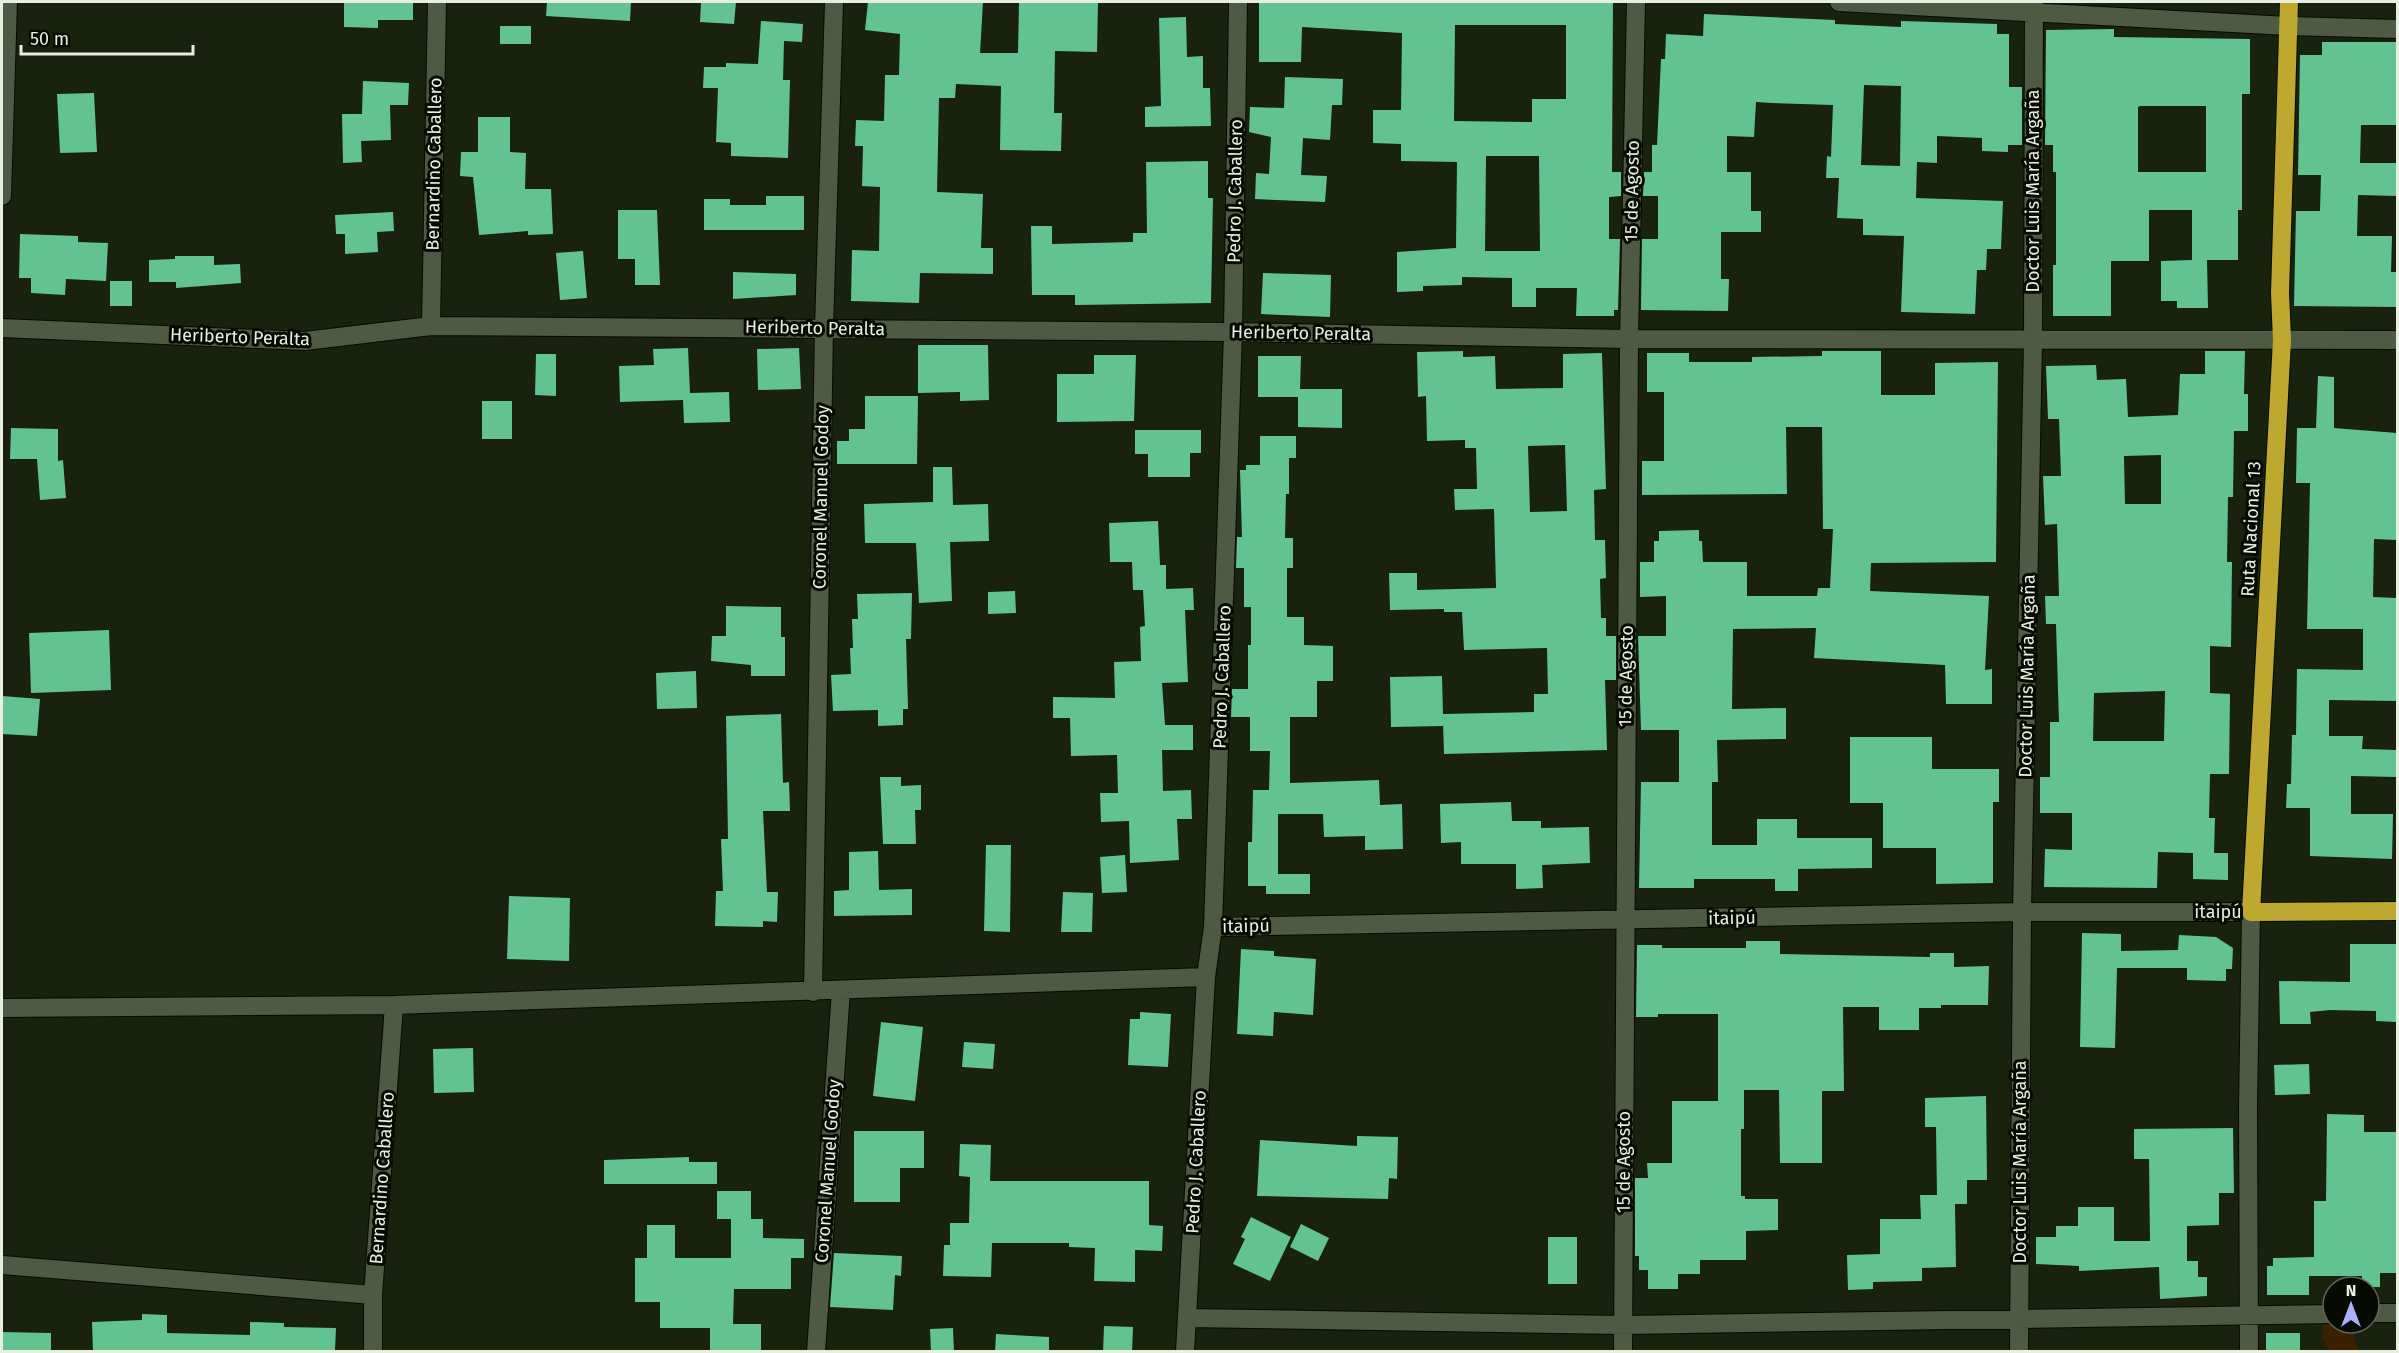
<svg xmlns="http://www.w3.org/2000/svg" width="2399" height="1353" font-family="'Fira Sans',sans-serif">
	<rect width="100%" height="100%" fill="#19220d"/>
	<path fill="#3c2100" d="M 2329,1321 L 2347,1323 L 2351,1326 L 2358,1351 L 2331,1351 C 2323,1343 2321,1337 2323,1325 Z"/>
	<path fill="#62c391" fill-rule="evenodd" d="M 344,2 L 413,2 L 413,20 L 378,20 L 378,28 L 344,27 Z
		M 547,2 L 631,2 L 630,21 L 546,16 Z
		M 701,2 L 736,2 L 734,24 L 700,22 Z
		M 868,2 L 983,2 L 980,53 L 1018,53 L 1019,2 L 1098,2 L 1097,52 L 1055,51 L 1054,113 L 1062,113 L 1061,151 L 1000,150 L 1001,86 L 956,84 L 955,98 L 939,98 L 937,192 L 983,194 L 981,248 L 993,248 L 993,274 L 920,273 L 919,303 L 851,301 L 852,250 L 879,251 L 880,187 L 862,186 L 863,146 L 855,146 L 856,120 L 884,121 L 885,75 L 899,75 L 900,34 L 865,30 Z
		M 1259,2 L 1613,2 L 1612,172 L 1621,172 L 1621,196 L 1609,197 L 1609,239 L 1620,239 L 1618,310 L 1614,310 L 1614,316 L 1576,316 L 1577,288 L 1536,288 L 1536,307 L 1512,307 L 1512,278 L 1462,277 L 1462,285 L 1423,286 L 1423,291 L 1397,292 L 1397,252 L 1456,248 L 1457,162 L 1401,161 L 1401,144 L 1373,143 L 1373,110 L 1401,110 L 1402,33 L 1302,27 L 1301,62 L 1259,62 ZM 1455,25 L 1566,25 L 1566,99 L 1532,99 L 1532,122 L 1454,121 ZM 1486,156 L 1539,156 L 1540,251 L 1485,251 Z
		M 1704,14 L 1835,20 L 1835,24 L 1901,27 L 1901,21 L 1997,24 L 1997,34 L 2009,34 L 2009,87 L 2022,87 L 2022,145 L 2008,145 L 2008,152 L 1982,151 L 1982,138 L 1937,136 L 1937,163 L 1917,162 L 1916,198 L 2003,201 L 2001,249 L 1987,249 L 1986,270 L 1977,270 L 1975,314 L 1901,312 L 1904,236 L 1863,235 L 1863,219 L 1837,218 L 1839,178 L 1826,178 L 1827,156 L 1831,157 L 1833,105 L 1773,103 L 1756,102 L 1754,137 L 1727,136 L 1727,172 L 1751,172 L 1751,211 L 1761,211 L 1761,232 L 1721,232 L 1721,279 L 1729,279 L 1728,311 L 1641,310 L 1642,239 L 1658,239 L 1658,196 L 1643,196 L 1644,172 L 1652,172 L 1652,145 L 1657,145 L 1661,59 L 1665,59 L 1666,34 L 1703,36 ZM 1864,85 L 1901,86 L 1900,166 L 1861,165 Z
		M 1186,17 L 1187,57 L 1203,56 L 1203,88 L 1210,88 L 1211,126 L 1145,127 L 1145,107 L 1161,106 L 1159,18 Z
		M 761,21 L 803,24 L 802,42 L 784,41 L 783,80 L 790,80 L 788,158 L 731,156 L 731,143 L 716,142 L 718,88 L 703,88 L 704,67 L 726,67 L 726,63 L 758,64 Z
		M 500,26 L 531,26 L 531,44 L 500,44 Z
		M 2114,29 L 2114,37 L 2250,39 L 2250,94 L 2242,94 L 2242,210 L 2238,210 L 2238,260 L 2207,260 L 2208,308 L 2177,308 L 2177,301 L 2161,301 L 2161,261 L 2192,260 L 2192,210 L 2149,210 L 2149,261 L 2111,261 L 2111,316 L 2053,316 L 2053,265 L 2056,265 L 2056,172 L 2053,172 L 2053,145 L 2045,145 L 2046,30 ZM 2140,106 L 2206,106 L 2206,172 L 2138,172 L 2138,107 Z
		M 2322,42 L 2397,42 L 2397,125 L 2361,125 L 2360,163 L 2397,163 L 2397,196 L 2358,195 L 2357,236 L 2392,236 L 2391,272 L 2397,272 L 2397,307 L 2294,306 L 2296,211 L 2320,211 L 2321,175 L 2298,175 L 2300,55 L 2322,55 Z
		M 1285,77 L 1343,79 L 1342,105 L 1332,105 L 1330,140 L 1303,138 L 1301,175 L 1327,176 L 1325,202 L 1255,199 L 1256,173 L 1269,174 L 1271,137 L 1249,132 L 1250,107 L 1284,108 Z
		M 363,81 L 409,83 L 408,105 L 390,105 L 391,140 L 361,141 L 362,162 L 343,163 L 342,114 L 362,114 Z
		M 94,93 L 97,152 L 60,153 L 57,94 Z
		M 478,117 L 510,117 L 510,152 L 526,153 L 525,189 L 551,189 L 553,234 L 528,235 L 528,231 L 479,235 L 473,177 L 460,176 L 461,152 L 478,152 Z
		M 1208,161 L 1208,198 L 1213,198 L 1211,303 L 1075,305 L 1075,295 L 1032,295 L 1031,226 L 1052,226 L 1052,244 L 1133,242 L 1133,233 L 1147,233 L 1146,162 Z
		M 766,196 L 804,196 L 804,230 L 704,230 L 704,199 L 730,199 L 730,205 L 766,205 Z
		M 618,210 L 657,210 L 660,285 L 635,285 L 635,259 L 618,259 Z
		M 393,212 L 394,231 L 377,232 L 378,252 L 345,254 L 345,234 L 336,234 L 335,215 Z
		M 20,234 L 78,236 L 78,242 L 108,243 L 106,281 L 66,279 L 65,295 L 31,293 L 31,278 L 19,278 Z
		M 583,251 L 587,298 L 560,300 L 556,253 Z
		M 175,256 L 214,256 L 214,265 L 240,264 L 241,283 L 176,288 L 176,282 L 149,282 L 149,260 L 175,259 Z
		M 733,272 L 796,274 L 796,295 L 733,299 Z
		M 1263,273 L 1331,275 L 1330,317 L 1261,314 Z
		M 110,281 L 132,281 L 132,306 L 110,306 Z
		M 918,345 L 988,345 L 989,400 L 960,401 L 960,392 L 918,393 Z
		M 688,348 L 690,393 L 729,392 L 730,422 L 684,423 L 683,400 L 620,402 L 619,366 L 654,365 L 653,349 Z
		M 799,348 L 801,389 L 758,390 L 757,349 Z
		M 1463,351 L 1463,357 L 1495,356 L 1496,389 L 1563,388 L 1563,354 L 1602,353 L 1606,489 L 1594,490 L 1595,540 L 1605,540 L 1606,578 L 1600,579 L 1601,618 L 1606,618 L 1606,636 L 1616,636 L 1616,680 L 1605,680 L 1607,750 L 1444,754 L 1443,722 L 1443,726 L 1391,727 L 1390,677 L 1442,676 L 1443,714 L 1534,712 L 1534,694 L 1548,694 L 1547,648 L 1464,650 L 1462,612 L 1444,612 L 1444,609 L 1390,610 L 1389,573 L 1417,573 L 1417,590 L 1496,588 L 1494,509 L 1455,510 L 1454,489 L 1477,489 L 1476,448 L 1465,448 L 1465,440 L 1427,441 L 1426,396 L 1418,397 L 1417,352 ZM 1565,445 L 1567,511 L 1530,512 L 1528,446 Z
		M 1822,351 L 1881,351 L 1881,395 L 1935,395 L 1935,363 L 1998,362 L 1996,562 L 1871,563 L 1870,591 L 1989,596 L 1985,670 L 1992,669 L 1992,704 L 1946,704 L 1945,665 L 1814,658 L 1816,628 L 1733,629 L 1732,709 L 1786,708 L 1786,739 L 1717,740 L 1718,782 L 1712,782 L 1712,845 L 1757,845 L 1757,819 L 1797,819 L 1797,838 L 1872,838 L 1872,868 L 1798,869 L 1798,891 L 1775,891 L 1775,879 L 1694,879 L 1694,888 L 1639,888 L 1641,782 L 1679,782 L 1679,730 L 1641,730 L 1638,636 L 1666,636 L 1666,596 L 1640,597 L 1640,562 L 1654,562 L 1654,541 L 1659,541 L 1659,531 L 1699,530 L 1699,541 L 1702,541 L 1703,562 L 1747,562 L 1747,596 L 1817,596 L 1818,588 L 1830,588 L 1833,529 L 1823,529 L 1822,427 L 1786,427 L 1787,494 L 1642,495 L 1642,461 L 1664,461 L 1664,392 L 1647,392 L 1647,353 L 1689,353 L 1689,362 L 1752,362 L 1752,357 L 1822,356 Z
		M 2205,351 L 2245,351 L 2244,394 L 2248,394 L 2248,431 L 2234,431 L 2233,497 L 2228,497 L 2227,562 L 2232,562 L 2231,647 L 2210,646 L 2210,693 L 2230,694 L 2229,774 L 2210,774 L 2209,818 L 2215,818 L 2214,853 L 2228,853 L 2228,880 L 2193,879 L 2193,853 L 2158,852 L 2157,888 L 2044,887 L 2045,849 L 2072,850 L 2072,813 L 2040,813 L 2040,777 L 2050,777 L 2050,722 L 2059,722 L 2056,624 L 2046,624 L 2045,596 L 2059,596 L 2057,524 L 2045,525 L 2043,476 L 2061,476 L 2059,419 L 2048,419 L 2046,366 L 2096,365 L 2097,380 L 2126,379 L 2128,417 L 2178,415 L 2180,374 L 2205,374 ZM 2161,455 L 2161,504 L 2125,504 L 2124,456 ZM 2165,691 L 2164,741 L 2093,741 L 2094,693 Z
		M 536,354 L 556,354 L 556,396 L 535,395 Z
		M 1094,355 L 1136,355 L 1134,421 L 1057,422 L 1057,374 L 1094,374 Z
		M 1258,356 L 1301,356 L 1300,389 L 1342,389 L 1342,428 L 1298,427 L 1298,397 L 1258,397 Z
		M 2318,376 L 2334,377 L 2334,428 L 2397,433 L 2397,540 L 2374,539 L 2373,597 L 2397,598 L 2397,701 L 2329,700 L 2329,736 L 2363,736 L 2362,749 L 2397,750 L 2397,777 L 2351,776 L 2351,814 L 2393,814 L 2392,859 L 2310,856 L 2310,808 L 2286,808 L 2287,784 L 2291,784 L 2292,735 L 2296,735 L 2297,669 L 2363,670 L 2363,629 L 2307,629 L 2310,483 L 2296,483 L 2297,428 L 2316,428 Z
		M 865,396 L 918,396 L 917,464 L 837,464 L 837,441 L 849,441 L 849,429 L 865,429 Z
		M 482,401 L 512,401 L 512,439 L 482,439 Z
		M 11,428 L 58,429 L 58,461 L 63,460 L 66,498 L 40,500 L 37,459 L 10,459 Z
		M 1135,430 L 1201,430 L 1201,453 L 1190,453 L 1190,477 L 1148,477 L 1148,454 L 1135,454 Z
		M 1260,436 L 1296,436 L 1296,458 L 1289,458 L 1289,494 L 1286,494 L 1285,538 L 1293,538 L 1293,568 L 1287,568 L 1287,617 L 1304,617 L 1304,645 L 1333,646 L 1333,681 L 1317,681 L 1317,717 L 1290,717 L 1290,783 L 1379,780 L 1380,805 L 1402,804 L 1403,849 L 1365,850 L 1365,836 L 1324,837 L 1323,814 L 1278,814 L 1278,874 L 1310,874 L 1310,894 L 1266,894 L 1266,886 L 1248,886 L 1248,842 L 1252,842 L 1253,790 L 1269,790 L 1270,751 L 1250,751 L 1250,717 L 1231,717 L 1232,689 L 1248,689 L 1248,645 L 1251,645 L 1251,607 L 1244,607 L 1244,568 L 1236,568 L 1237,537 L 1242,537 L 1240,470 L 1246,470 L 1246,465 L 1260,465 Z
		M 933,467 L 952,467 L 953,505 L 988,504 L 989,541 L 950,542 L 952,601 L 919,603 L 916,543 L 865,543 L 864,504 L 933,502 Z
		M 1158,521 L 1160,565 L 1166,565 L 1166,589 L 1193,588 L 1194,610 L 1185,610 L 1188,682 L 1162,683 L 1165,725 L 1193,725 L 1193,750 L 1162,750 L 1163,791 L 1191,790 L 1192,819 L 1177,819 L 1179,860 L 1130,863 L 1129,821 L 1101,822 L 1100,793 L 1118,793 L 1117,755 L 1071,756 L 1070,718 L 1053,718 L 1053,697 L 1115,698 L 1114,662 L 1141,661 L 1140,627 L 1145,626 L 1143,590 L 1133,590 L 1132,562 L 1110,562 L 1109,523 Z
		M 1015,591 L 1016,613 L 988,614 L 988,592 Z
		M 912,593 L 911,639 L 906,639 L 908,709 L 903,709 L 903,725 L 878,726 L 878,710 L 833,711 L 831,675 L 851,674 L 850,648 L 853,648 L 852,619 L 858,619 L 857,594 Z
		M 726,606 L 781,607 L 781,637 L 785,637 L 785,676 L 751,676 L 751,665 L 711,661 L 712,636 L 726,636 Z
		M 109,630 L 111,690 L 31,693 L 29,633 Z
		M 696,671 L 697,708 L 657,709 L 656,673 Z
		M 2,696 L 40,699 L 37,736 L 2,734 Z
		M 781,714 L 783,783 L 789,782 L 790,811 L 763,811 L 767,892 L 778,892 L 777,922 L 763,921 L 763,927 L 715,926 L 716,891 L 723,891 L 721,839 L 728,839 L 726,716 Z
		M 1850,737 L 1932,737 L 1932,769 L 1999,769 L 1999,802 L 1993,802 L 1993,883 L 1936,884 L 1936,848 L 1883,848 L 1883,803 L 1850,803 Z
		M 880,777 L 901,777 L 901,786 L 921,785 L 921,810 L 915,810 L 916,844 L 883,844 Z
		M 1511,802 L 1512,821 L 1541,821 L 1541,828 L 1589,827 L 1590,863 L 1542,865 L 1543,888 L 1516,889 L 1516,864 L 1461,864 L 1461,842 L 1441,843 L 1440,804 Z
		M 986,845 L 1011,845 L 1010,932 L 984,931 Z
		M 878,851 L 879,890 L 912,889 L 912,915 L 834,916 L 834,891 L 849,890 L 849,852 Z
		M 1125,855 L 1127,892 L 1102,893 L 1100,857 Z
		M 1063,892 L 1093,893 L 1092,932 L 1061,932 Z
		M 509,896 L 570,898 L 569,961 L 507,959 Z
		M 2082,933 L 2121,934 L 2121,951 L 2178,950 L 2179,935 L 2216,937 L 2233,948 L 2232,969 L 2226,969 L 2226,981 L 2187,980 L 2187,968 L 2117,968 L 2115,1048 L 2080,1047 Z
		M 1746,941 L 1780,941 L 1780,954 L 1930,957 L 1930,953 L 1954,953 L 1954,967 L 1989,966 L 1988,1005 L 1941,1005 L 1941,1008 L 1919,1008 L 1919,1030 L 1879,1030 L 1879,1007 L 1843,1007 L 1844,1091 L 1822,1091 L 1822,1163 L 1780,1163 L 1779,1090 L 1744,1090 L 1744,1129 L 1741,1129 L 1741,1196 L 1745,1196 L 1745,1199 L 1778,1199 L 1778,1230 L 1746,1231 L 1746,1260 L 1700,1260 L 1700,1274 L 1678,1274 L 1678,1289 L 1648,1289 L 1648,1270 L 1639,1270 L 1639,1256 L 1635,1256 L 1635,1178 L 1648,1178 L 1647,1163 L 1672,1163 L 1672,1101 L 1718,1101 L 1718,1014 L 1658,1014 L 1658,1017 L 1636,1017 L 1637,945 L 1662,945 L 1662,948 L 1746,948 Z
		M 2350,944 L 2397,944 L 2397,1022 L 2376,1021 L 2376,1011 L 2330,1010 L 2310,1012 L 2311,1024 L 2280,1024 L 2279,981 L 2350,982 Z
		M 1241,949 L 1274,951 L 1274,956 L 1316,959 L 1313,1015 L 1274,1012 L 1273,1036 L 1237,1034 Z
		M 1140,1012 L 1171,1014 L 1168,1067 L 1128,1065 L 1130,1019 L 1140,1019 Z
		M 881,1022 L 923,1027 L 915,1101 L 873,1096 Z
		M 964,1042 L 995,1044 L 993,1069 L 962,1067 Z
		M 473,1048 L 474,1092 L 434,1093 L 433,1049 Z
		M 2309,1064 L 2310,1094 L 2275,1095 L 2274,1065 Z
		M 1986,1096 L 1987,1180 L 1967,1180 L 1967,1204 L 1955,1204 L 1956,1267 L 1922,1268 L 1922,1281 L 1873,1282 L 1873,1289 L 1848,1290 L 1847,1255 L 1880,1254 L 1880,1219 L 1921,1219 L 1920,1195 L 1937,1195 L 1936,1127 L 1925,1127 L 1925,1098 Z
		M 2327,1114 L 2364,1115 L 2364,1132 L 2397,1132 L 2397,1273 L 2380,1273 L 2380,1287 L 2362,1287 L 2362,1276 L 2309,1276 L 2309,1295 L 2267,1295 L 2267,1266 L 2273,1266 L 2273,1258 L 2314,1257 L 2314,1201 L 2326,1201 Z
		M 2233,1128 L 2234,1193 L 2219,1193 L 2219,1225 L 2187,1226 L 2187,1261 L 2198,1261 L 2198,1277 L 2207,1277 L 2207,1296 L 2160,1299 L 2159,1267 L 2079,1271 L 2079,1266 L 2036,1264 L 2036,1237 L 2056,1237 L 2056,1226 L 2078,1226 L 2078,1207 L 2114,1207 L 2114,1241 L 2150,1241 L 2149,1159 L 2134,1159 L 2134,1129 Z
		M 854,1131 L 924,1131 L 924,1168 L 900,1168 L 900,1202 L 854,1202 Z
		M 1357,1136 L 1398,1137 L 1397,1179 L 1389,1178 L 1388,1199 L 1257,1196 L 1260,1140 L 1357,1146 Z
		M 960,1144 L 991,1145 L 990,1181 L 1149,1181 L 1149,1225 L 1163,1226 L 1162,1251 L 1135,1250 L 1135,1282 L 1094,1281 L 1095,1248 L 1069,1247 L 1069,1243 L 992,1243 L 991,1277 L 943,1276 L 944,1245 L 950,1245 L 950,1223 L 969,1223 L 970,1177 L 959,1176 Z
		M 689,1157 L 689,1162 L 717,1162 L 717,1184 L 604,1184 L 604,1160 Z
		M 717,1191 L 751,1191 L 751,1219 L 763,1219 L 763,1238 L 804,1239 L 804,1258 L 791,1258 L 791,1289 L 734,1289 L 733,1324 L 761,1324 L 761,1352 L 710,1352 L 710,1328 L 660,1328 L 660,1302 L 635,1302 L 635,1258 L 647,1258 L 647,1225 L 675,1225 L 675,1258 L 731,1258 L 731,1219 L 717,1219 Z
		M 1251,1217 L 1291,1237 L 1270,1281 L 1233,1264 L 1245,1239 L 1241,1237 Z
		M 1301,1224 L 1329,1238 L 1318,1261 L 1290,1247 Z
		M 1548,1237 L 1577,1237 L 1577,1284 L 1548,1284 Z
		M 834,1253 L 902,1256 L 901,1276 L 895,1275 L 893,1310 L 830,1307 Z
		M 142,1314 L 167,1315 L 167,1333 L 250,1335 L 250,1322 L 284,1323 L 284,1327 L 336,1328 L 335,1350 L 93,1351 L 92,1322 L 142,1320 Z
		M 1104,1326 L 1133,1327 L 1132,1352 L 1103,1352 Z
		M 953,1328 L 954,1352 L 931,1352 L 930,1329 Z
		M 2,1332 L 51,1333 L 51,1352 L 2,1352 Z
		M 2266,1333 L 2300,1333 L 2300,1352 L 2266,1352 Z
		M 996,1334 L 1049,1337 L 1049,1352 L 995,1352 Z"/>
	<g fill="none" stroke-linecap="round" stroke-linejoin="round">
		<g stroke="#050b00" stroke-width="20">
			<path id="minor" d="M 1839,2 L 2288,26 L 2398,29
				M 2,196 L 8,2
				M 431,326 L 437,2
				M 2,328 L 305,341 L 431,326 L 1233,332 L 1629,339 L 2398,340
				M 1213,927 L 2022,912 L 2251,912 L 2248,1108 L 2249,1352
				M 813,992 L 824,328 L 834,2
				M 2,1008 L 394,1005 L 1206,977
				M 2,1265 L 373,1295
				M 2369,1313 L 2398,1313
				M 1187,1318 L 1624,1325 L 2333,1314
				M 373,1352 L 373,1295 L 394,1005
				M 816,1352 L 841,990
				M 1185,1352 L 1206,977 L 1213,927 L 1233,332 L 1238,2
				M 1623,1352 L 1629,339 L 1636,2
				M 2019,1352 L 2022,912 L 2033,341 L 2034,2"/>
		</g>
		<g stroke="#050b00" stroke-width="20">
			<path id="highway" d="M 2289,2 L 2280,293 L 2282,340 L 2251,912 L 2398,911"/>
		</g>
		<use href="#minor" stroke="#4f5a42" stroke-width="18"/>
		<use href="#highway" stroke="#bea830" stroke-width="18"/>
	</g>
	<g text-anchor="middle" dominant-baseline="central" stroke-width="6" stroke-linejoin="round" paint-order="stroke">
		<g font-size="18" fill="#e8efe1" stroke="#060a03">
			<text transform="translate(434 164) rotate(-89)">Bernardino Caballero</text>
			<text transform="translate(1235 191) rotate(-89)">Pedro J. Caballero</text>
			<text transform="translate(1632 191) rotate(-89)">15 de Agosto</text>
			<text transform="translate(2033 191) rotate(-90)">Doctor Luis María Argaña</text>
			<text transform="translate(815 328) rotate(1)">Heriberto Peralta</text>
			<text transform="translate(1301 333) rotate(1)">Heriberto Peralta</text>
			<text transform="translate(240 337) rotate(2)">Heriberto Peralta</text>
			<text transform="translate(821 497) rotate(-89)">Coronel Manuel Godoy</text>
			<text transform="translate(2251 529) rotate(-87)">Ruta Nacional 13</text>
			<text transform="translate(1626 676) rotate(-89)">15 de Agosto</text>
			<text transform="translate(2027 676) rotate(-89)">Doctor Luis María Argaña</text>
			<text transform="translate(1222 677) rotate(-88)">Pedro J. Caballero</text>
			<text x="2218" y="912">itaipú</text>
			<text transform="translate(1732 918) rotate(-1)">itaipú</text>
			<text transform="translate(1246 926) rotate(-1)">itaipú</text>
			<text transform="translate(1196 1162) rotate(-87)">Pedro J. Caballero</text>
			<text transform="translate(1624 1162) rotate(-90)">15 de Agosto</text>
			<text transform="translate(2020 1162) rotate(-90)">Doctor Luis María Argaña</text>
			<text transform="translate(828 1171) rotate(-86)">Coronel Manuel Godoy</text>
			<text transform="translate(382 1178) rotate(-86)">Bernardino Caballero</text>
		</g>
	</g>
	<rect width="2399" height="1353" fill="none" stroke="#e8efe1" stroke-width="6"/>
	<g transform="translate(2351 1305)"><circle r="28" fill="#060a03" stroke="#60665c" stroke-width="1.5"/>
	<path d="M0-4.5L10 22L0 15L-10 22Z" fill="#aab0fb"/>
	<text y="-9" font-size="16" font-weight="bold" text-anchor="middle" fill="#e8efe1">N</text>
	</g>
	<path d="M21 45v9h172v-9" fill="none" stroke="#e8efe1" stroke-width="3"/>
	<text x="30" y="45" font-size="18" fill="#e8efe1" stroke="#060a03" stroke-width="4.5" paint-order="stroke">50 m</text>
</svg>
